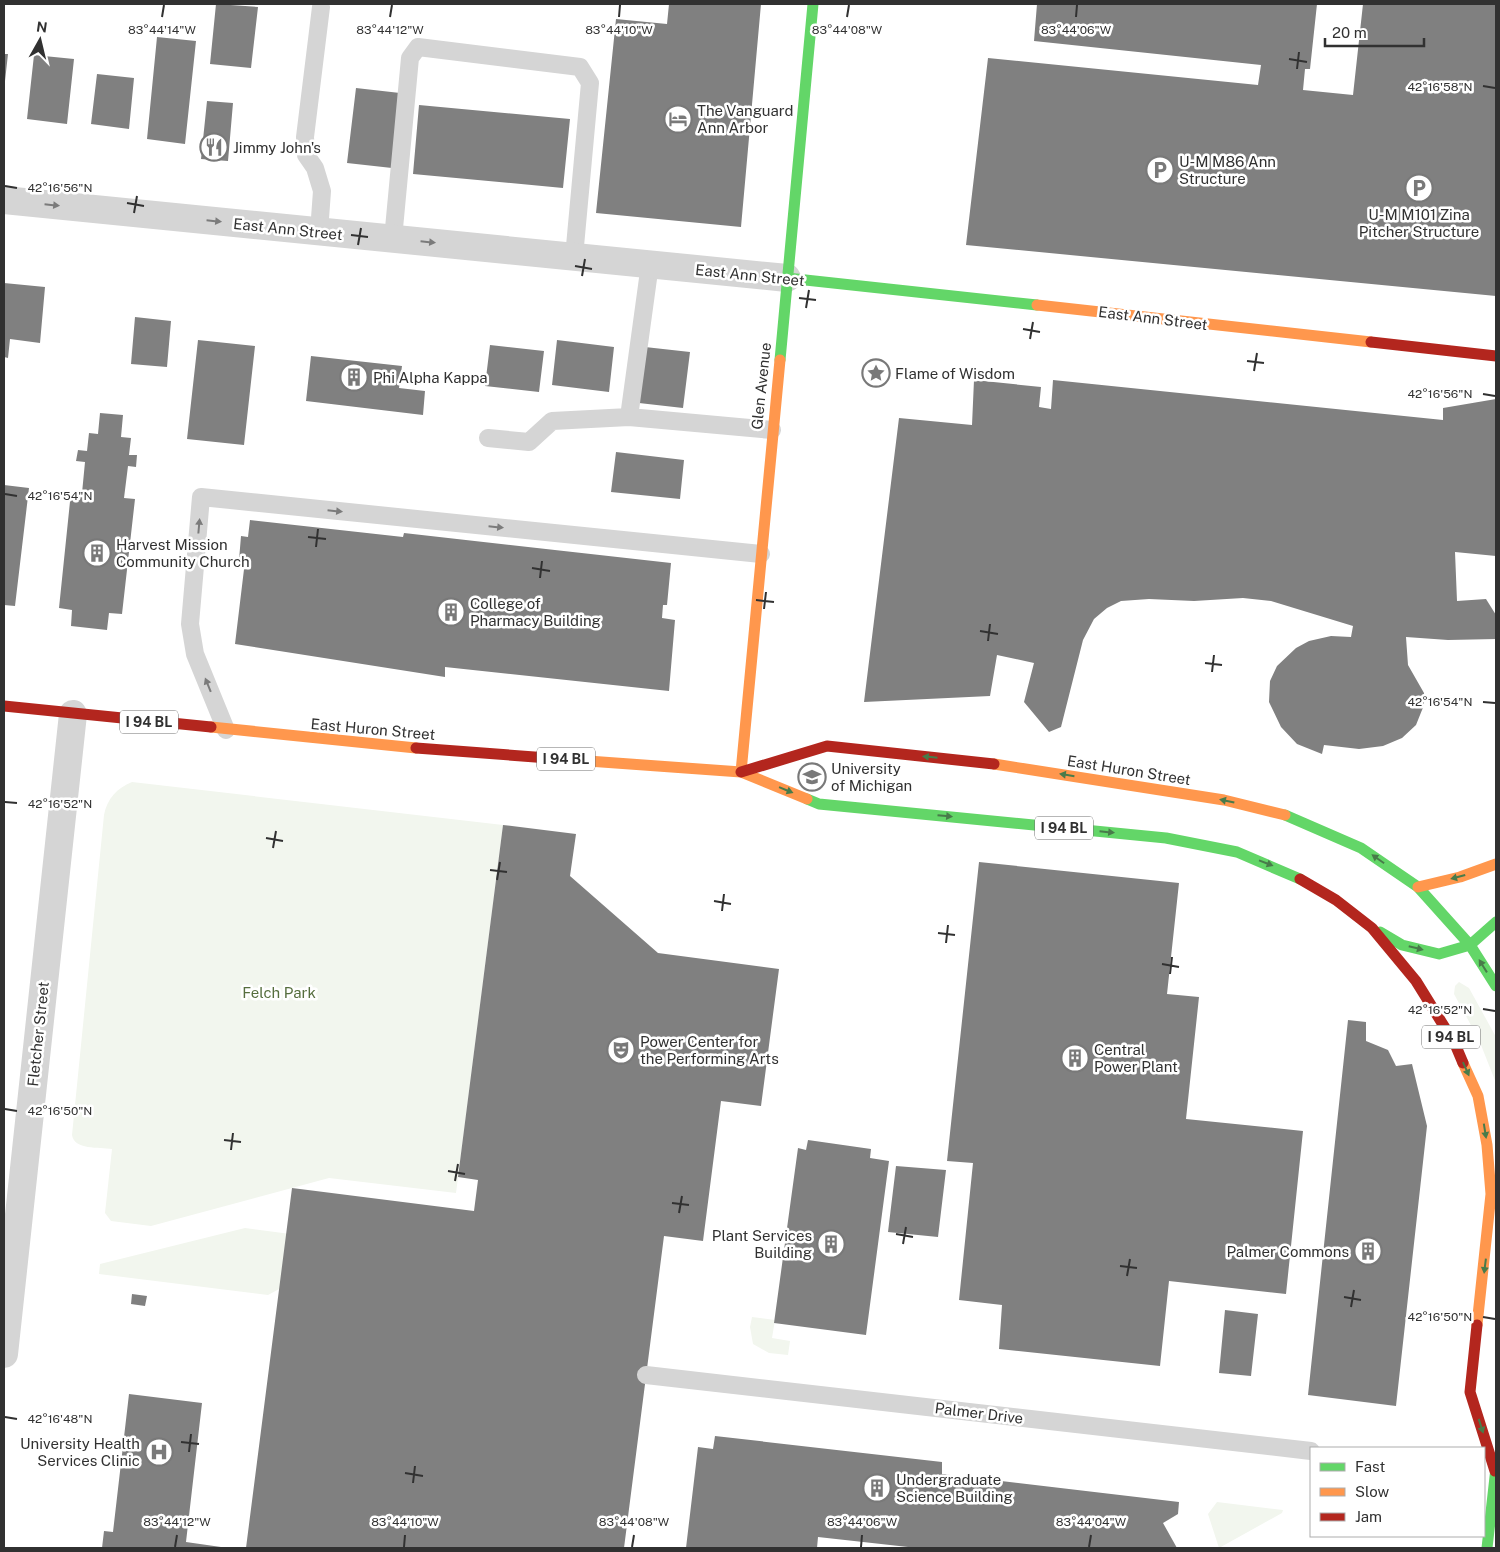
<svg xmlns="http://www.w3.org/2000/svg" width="1500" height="1552" font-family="'Public Sans',sans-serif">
	<rect width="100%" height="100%" fill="#fff"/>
	<path fill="#f2f6ee" d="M 132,782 L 503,825 L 456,1193 L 329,1178 L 151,1226 L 111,1221 L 105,1213 L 112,1149 C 99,1147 74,1150 72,1135 L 104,815 C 107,799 117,788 132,782 Z
		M 1459,982 L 1469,988 L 1496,1037 L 1496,1083 L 1479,1040 L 1454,994 L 1455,986 Z
		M 245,1228 L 344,1241 L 343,1255 L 268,1295 L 99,1274 L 100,1264 Z
		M 752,1317 L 775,1320 L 772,1338 L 790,1341 L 788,1355 L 769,1353 L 753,1344 L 750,1327 Z
		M 1217,1502 L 1283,1510 L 1282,1513 L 1219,1548 L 1208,1514 Z"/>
	<path fill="#808080" d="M 216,4 L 258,7 L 251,68 L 210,64 Z
		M 669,4 L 761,4 L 741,227 L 596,213 L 616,19 L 667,24 Z
		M 1037,4 L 1317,4 L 1310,69 L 1305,69 L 1303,90 L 1353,95 L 1363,4 L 1496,4 L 1496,296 L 966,245 L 988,58 L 1258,85 L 1261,65 L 1034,41 Z
		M 157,37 L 196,41 L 185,144 L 147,139 Z
		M 4,54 L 8,54 L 5,81 L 4,81 Z
		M 34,55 L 74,59 L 67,124 L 27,119 Z
		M 97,74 L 134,78 L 129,129 L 91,124 Z
		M 356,88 L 400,93 L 392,168 L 347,163 Z
		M 207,101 L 233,103 L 228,161 L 201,159 Z
		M 419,105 L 570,119 L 563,188 L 413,174 Z
		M 4,283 L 45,287 L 40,343 L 10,339 L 8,358 L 4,357 Z
		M 135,317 L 171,321 L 167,367 L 131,364 Z
		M 198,340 L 255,346 L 244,445 L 187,439 Z
		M 557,340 L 614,347 L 609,392 L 552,385 Z
		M 490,345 L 544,351 L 539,392 L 485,386 Z
		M 645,347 L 690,352 L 683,408 L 639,403 Z
		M 311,356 L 402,366 L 399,388 L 425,391 L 423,415 L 306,401 Z
		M 974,380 L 1041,387 L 1039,407 L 1051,409 L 1053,380 L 1443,420 L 1443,408 L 1496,399 L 1496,556 L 1455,552 L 1457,601 L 1486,599 L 1496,615 L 1496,639 L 1448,640 L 1406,637 L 1408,665 L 1424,693 L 1424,705 L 1416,725 L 1402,738 L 1383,746 L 1359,749 L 1324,745 L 1322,754 L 1297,744 L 1281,727 L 1269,702 L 1270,681 L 1277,666 L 1296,648 L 1309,641 L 1331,636 L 1351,637 L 1353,626 L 1271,601 L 1243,598 L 1194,601 L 1149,599 L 1121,601 L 1107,608 L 1094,619 L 1083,640 L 1061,727 L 1049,732 L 1024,702 L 1034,663 L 997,655 L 990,696 L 864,702 L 899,418 L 972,425 Z
		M 100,413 L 123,415 L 121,437 L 131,438 L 129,455 L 137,455 L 136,467 L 128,466 L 124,498 L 135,499 L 122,614 L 109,613 L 107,630 L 71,626 L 72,610 L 59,608 L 71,492 L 82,493 L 85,462 L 76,461 L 78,450 L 87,451 L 89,433 L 98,434 Z
		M 616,452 L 684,460 L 680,499 L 611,492 Z
		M 4,485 L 29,488 L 15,606 L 4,605 Z
		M 250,520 L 403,537 L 404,533 L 671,563 L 667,605 L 663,605 L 662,618 L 675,620 L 669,691 L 445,667 L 445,677 L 235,644 L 245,561 L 239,560 L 241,536 L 248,537 Z
		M 503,825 L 576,834 L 570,876 L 658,953 L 779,969 L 761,1106 L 721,1101 L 703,1241 L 664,1236 L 624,1548 L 246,1548 L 292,1188 L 474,1211 L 478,1180 L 458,1177 Z
		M 979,862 L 1179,883 L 1167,994 L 1199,997 L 1186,1119 L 1303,1131 L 1286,1294 L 1169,1281 L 1160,1366 L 999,1349 L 1002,1305 L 959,1300 L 973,1163 L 947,1161 Z
		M 1348,1020 L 1366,1022 L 1366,1041 L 1388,1050 L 1396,1066 L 1412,1064 L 1427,1126 L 1396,1406 L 1308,1395 Z
		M 808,1140 L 871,1149 L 870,1158 L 889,1161 L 866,1335 L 774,1323 L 798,1148 L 806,1150 Z
		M 896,1166 L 946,1170 L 938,1237 L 888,1232 Z
		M 132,1294 L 147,1296 L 145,1306 L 131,1304 Z
		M 1225,1310 L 1258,1314 L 1251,1376 L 1219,1373 Z
		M 129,1394 L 202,1403 L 186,1542 L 228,1548 L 102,1548 L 104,1531 L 113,1532 Z
		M 715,1436 L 942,1462 L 942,1474 L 1179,1502 L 1178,1514 L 1163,1523 L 1177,1548 L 917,1548 L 818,1537 L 817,1548 L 686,1548 L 698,1447 L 713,1449 Z"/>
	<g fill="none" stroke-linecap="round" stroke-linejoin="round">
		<path stroke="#d5d5d5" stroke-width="18" d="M 319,232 L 322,191 L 315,168 L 306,155 L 305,137 L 321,7
			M 393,239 L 410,58 L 418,47 L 580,67 L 590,83 L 574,257
			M 629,417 L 650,264
			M 488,438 L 529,442 L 552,421 L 629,417 L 772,430
			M 226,730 L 195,654 L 190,624 L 201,497 L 761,554
			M 646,1375 L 1311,1451"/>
		<path stroke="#d5d5d5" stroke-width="28" d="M 4,200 L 787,278
			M 4,1354 L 73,714"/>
		<path stroke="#63d668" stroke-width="11" d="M 787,278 L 1037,305
			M 780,360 L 813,4
			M 807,799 L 819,804 L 1166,838 L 1237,852 L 1300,879
			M 1285,815 L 1361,848 L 1418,887 L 1470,945 L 1496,986
			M 1380,932 L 1402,945 L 1439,954 L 1470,945
			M 1470,945 L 1496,922
			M 1487,1548 L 1496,1468"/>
		<path stroke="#ff974d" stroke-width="11" d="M 1037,305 L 1371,342
			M 211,727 L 416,748
			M 588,761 L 741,772 L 807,799
			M 994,764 L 1224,800 L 1285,815
			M 741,772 L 780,360
			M 1418,887 L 1460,877 L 1496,864
			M 1463,1063 L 1478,1096 L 1487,1145 L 1491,1194 L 1477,1325"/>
		<path stroke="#b3261e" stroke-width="11" d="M 1371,342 L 1496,356
			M 4,706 L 211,727
			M 416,748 L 588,761
			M 741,772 L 827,746 L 994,764
			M 1300,879 L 1336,900 L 1372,928 L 1416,981 L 1455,1044 L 1463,1063
			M 1477,1325 L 1470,1392 L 1495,1471"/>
	</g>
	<defs><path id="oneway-solid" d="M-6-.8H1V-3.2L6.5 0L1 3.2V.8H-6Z" transform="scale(1.25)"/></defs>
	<g fill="#7b7b7b">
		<use href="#oneway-solid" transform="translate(52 205) rotate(6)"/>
		<use href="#oneway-solid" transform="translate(214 221) rotate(6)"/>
		<use href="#oneway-solid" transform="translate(428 242) rotate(6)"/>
		<use href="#oneway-solid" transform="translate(335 511) rotate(6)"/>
		<use href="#oneway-solid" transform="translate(199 526) rotate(-85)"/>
		<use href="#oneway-solid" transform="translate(496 527) rotate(6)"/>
		<use href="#oneway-solid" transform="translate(208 685) rotate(-112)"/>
	</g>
	<g fill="#487b4a">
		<use href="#oneway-solid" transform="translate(930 757) rotate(-174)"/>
		<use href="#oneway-solid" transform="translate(1067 775) rotate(-171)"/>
		<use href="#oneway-solid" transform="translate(786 790) rotate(22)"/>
		<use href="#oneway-solid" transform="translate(1227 801) rotate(-168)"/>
		<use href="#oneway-solid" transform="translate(945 816) rotate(5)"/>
		<use href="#oneway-solid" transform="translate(1107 832) rotate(6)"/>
		<use href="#oneway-solid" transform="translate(1378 859) rotate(-145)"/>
		<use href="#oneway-solid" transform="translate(1266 863) rotate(21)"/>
		<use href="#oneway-solid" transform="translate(1458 877) rotate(165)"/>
		<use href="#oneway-solid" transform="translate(1416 948) rotate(14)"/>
		<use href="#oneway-solid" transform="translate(1483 966) rotate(-122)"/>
		<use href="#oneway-solid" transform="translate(1466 1069) rotate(66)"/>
		<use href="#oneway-solid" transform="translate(1485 1131) rotate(81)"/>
		<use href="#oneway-solid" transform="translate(1485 1266) rotate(97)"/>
		<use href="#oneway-solid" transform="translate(1481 1426) rotate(72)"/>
	</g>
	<path fill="none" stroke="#313131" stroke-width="2" d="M 162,17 L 164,5M 390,17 L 392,5M 619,17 L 620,5M 847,17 L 849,5M 1076,17 L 1077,5M 1289,59 L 1307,62M 1297,69 L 1299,52M 1483,86 L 1495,88M 5,186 L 17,188M 127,203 L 144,206M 134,213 L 137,196M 351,235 L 368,237M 358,245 L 361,228M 575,266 L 592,269M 582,276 L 585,259M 799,298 L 816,300M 806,308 L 809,290M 1023,329 L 1040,332M 1030,339 L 1033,322M 1247,361 L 1264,363M 1254,371 L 1257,353M 1483,394 L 1495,396M 5,494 L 17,496M 308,537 L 326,539M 316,547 L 318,529M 532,568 L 550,571M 540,578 L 542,561M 756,600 L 774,602M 764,609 L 766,592M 980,631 L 998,634M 988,641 L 990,624M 1205,663 L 1222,665M 1212,672 L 1214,655M 1483,702 L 1495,703M 5,802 L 17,803M 266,838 L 283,841M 273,848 L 276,831M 490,870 L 507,872M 497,880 L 500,862M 714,901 L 731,904M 722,911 L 724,894M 938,933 L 955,935M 946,943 L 948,925M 1162,964 L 1179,967M 1170,974 L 1172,957M 1483,1009 L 1495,1011M 5,1109 L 17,1111M 224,1140 L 241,1142M 231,1150 L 233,1133M 448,1171 L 465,1174M 455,1181 L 458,1164M 672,1203 L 689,1205M 679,1213 L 682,1196M 896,1234 L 913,1237M 903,1244 L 906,1227M 1120,1266 L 1137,1268M 1127,1276 L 1130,1259M 1344,1297 L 1361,1300M 1351,1307 L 1354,1290M 1483,1317 L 1495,1319M 5,1417 L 17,1419M 181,1442 L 199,1444M 189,1452 L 191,1434M 405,1473 L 423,1476M 413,1483 L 415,1466M 175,1547 L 177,1535M 404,1547 L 405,1535M 632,1547 L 634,1535M 861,1547 L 862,1535M 1089,1547 L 1091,1535"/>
	<defs>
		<g id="hotel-ring" transform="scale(1.4375)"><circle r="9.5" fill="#fff" stroke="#797979" stroke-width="1.5"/><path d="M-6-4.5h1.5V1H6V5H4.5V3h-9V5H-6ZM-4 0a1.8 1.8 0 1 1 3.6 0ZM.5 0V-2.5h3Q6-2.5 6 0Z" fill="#797979"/></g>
		<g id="restaurant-ring" transform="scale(1.4375)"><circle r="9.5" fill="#fff" stroke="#797979" stroke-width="1.5"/><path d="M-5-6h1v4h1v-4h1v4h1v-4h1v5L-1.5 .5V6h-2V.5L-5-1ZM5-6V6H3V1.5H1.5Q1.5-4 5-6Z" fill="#797979"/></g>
		<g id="parking-ring" transform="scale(1.4375)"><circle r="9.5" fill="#fff" stroke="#797979" stroke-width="1.5"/><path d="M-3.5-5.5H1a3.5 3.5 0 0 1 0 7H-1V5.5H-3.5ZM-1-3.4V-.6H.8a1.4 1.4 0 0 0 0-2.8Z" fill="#797979"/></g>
		<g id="sight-ring" transform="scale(1.4375)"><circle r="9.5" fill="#fff" stroke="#797979" stroke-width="1.5"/><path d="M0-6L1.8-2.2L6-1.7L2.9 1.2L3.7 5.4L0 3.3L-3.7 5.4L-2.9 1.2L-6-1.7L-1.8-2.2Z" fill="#797979"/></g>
		<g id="building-ring" transform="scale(1.4375)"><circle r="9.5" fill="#fff" stroke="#797979" stroke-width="1.5"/><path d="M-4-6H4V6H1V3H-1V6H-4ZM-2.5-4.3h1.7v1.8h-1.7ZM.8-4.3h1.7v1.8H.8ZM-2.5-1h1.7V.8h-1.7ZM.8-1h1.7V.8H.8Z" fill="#797979"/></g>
		<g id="university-ring" transform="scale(1.4375)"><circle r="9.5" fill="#fff" stroke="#797979" stroke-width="1.5"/><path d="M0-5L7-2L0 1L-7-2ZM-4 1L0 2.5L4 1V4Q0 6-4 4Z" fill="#797979"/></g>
		<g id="theatre-ring" transform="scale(1.4375)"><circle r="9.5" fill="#fff" stroke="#797979" stroke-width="1.5"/><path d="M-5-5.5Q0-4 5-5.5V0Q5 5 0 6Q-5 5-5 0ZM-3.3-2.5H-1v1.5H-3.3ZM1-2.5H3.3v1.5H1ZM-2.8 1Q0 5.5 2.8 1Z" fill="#797979"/></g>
		<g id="hospital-ring" transform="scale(1.4375)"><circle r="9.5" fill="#fff" stroke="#797979" stroke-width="1.5"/><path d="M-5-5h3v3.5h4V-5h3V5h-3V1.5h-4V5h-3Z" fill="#797979"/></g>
	</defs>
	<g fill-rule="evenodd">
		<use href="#hotel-ring" x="678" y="119"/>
		<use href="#restaurant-ring" x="214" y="147"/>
		<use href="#parking-ring" x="1160" y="170"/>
		<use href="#parking-ring" x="1419" y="188"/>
		<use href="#sight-ring" x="876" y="373"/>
		<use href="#building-ring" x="354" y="377"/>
		<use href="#building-ring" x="97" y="553"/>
		<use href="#building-ring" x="451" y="612"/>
		<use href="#university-ring" x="812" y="777"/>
		<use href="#theatre-ring" x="621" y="1050"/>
		<use href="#building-ring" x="1075" y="1058"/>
		<use href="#building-ring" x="831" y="1244"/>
		<use href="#building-ring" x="1368" y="1251"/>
		<use href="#hospital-ring" x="159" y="1452"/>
		<use href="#building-ring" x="877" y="1488"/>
	</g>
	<g text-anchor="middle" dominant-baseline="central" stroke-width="5" stroke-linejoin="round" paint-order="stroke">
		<g fill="#fff" stroke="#6f6f6f" stroke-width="1">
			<rect x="120" y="710.5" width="58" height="23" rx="4"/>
			<rect x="537" y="747.5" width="58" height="23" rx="4"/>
			<rect x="1035" y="816.5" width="58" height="23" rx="4"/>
			<rect x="1422" y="1025.5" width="58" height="23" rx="4"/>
		</g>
		<g font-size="14" font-weight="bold" fill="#313131">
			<text x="149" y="722">I 94 BL</text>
			<text x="566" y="759">I 94 BL</text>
			<text x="1064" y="828">I 94 BL</text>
			<text x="1451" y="1037">I 94 BL</text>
		</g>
		<g font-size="15" fill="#313131" stroke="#fff" text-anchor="start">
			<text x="697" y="110">The Vanguard<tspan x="697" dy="17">Ann Arbor</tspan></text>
			<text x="233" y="147">Jimmy John's</text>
			<text x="1179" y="161">U-M M86 Ann<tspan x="1179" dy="17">Structure</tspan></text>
			<text x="1419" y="214" text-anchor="middle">U-M M101 Zina<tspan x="1419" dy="17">Pitcher Structure</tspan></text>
			<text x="895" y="373">Flame of Wisdom</text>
			<text x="373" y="377">Phi Alpha Kappa</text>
			<text x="116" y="544">Harvest Mission<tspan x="116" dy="17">Community Church</tspan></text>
			<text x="470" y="603">College of<tspan x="470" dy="17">Pharmacy Building</tspan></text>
			<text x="831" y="768">University<tspan x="831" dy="17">of Michigan</tspan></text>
			<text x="640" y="1041">Power Center for<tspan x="640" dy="17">the Performing Arts</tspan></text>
			<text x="1094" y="1049">Central<tspan x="1094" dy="17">Power Plant</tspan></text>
			<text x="812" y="1235" text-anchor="end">Plant Services<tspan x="812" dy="17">Building</tspan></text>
			<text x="1349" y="1251" text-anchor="end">Palmer Commons</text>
			<text x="140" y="1443" text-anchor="end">University Health<tspan x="140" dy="17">Services Clinic</tspan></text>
			<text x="896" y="1479">Undergraduate<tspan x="896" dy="17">Science Building</tspan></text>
		</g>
		<g font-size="15" fill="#313131" stroke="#fff">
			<text transform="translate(288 229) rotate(6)">East Ann Street</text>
			<text transform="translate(750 275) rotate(6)">East Ann Street</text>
			<text transform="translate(1153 318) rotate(7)">East Ann Street</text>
			<text transform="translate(761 386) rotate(-84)">Glen Avenue</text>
			<text transform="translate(373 729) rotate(5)">East Huron Street</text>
			<text transform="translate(1129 770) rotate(9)">East Huron Street</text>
			<text transform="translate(38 1034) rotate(-84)">Fletcher Street</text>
			<text transform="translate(979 1413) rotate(7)">Palmer Drive</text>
		</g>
		<g font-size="15" fill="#566e3e" stroke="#fff">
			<text x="279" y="992">Felch Park</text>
		</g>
	</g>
	<g font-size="12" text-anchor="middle" fill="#313131" stroke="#fff" stroke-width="5" stroke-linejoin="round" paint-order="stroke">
		<text x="162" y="34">83°44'14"W</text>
		<text x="390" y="34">83°44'12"W</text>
		<text x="619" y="34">83°44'10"W</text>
		<text x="847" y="34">83°44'08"W</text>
		<text x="1076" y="34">83°44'06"W</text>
		<text x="1440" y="91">42°16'58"N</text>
		<text x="60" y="192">42°16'56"N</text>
		<text x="1440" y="398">42°16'56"N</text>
		<text x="60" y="500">42°16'54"N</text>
		<text x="1440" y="706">42°16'54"N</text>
		<text x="60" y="808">42°16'52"N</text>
		<text x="1440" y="1014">42°16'52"N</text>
		<text x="60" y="1115">42°16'50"N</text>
		<text x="1440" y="1321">42°16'50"N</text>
		<text x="60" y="1423">42°16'48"N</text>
		<text x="177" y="1526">83°44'12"W</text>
		<text x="405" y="1526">83°44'10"W</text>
		<text x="634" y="1526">83°44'08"W</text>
		<text x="862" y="1526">83°44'06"W</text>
		<text x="1091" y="1526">83°44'04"W</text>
	</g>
	<rect width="1500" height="1552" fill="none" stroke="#313131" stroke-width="10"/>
	<rect x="1310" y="1447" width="175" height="90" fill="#ffffff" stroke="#adadad"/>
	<rect x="1320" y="1463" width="25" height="8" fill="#63d668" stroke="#adadad"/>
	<text x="1355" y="1472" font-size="15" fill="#313131">Fast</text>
	<rect x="1320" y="1488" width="25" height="8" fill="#ff974d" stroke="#adadad"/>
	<text x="1355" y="1497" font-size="15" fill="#313131">Slow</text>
	<rect x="1320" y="1513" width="25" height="8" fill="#b3261e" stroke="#adadad"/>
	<text x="1355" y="1522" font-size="15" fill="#313131">Jam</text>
	<g transform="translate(40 40) rotate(8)" stroke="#ffffff" stroke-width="4" paint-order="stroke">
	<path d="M0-4L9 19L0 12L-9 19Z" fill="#313131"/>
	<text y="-8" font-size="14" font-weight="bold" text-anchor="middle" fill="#313131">N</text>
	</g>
	<path d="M1325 38v8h99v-8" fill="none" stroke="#313131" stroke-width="2.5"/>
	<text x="1332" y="38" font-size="15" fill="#313131" stroke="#ffffff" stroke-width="4" paint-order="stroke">20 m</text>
</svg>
